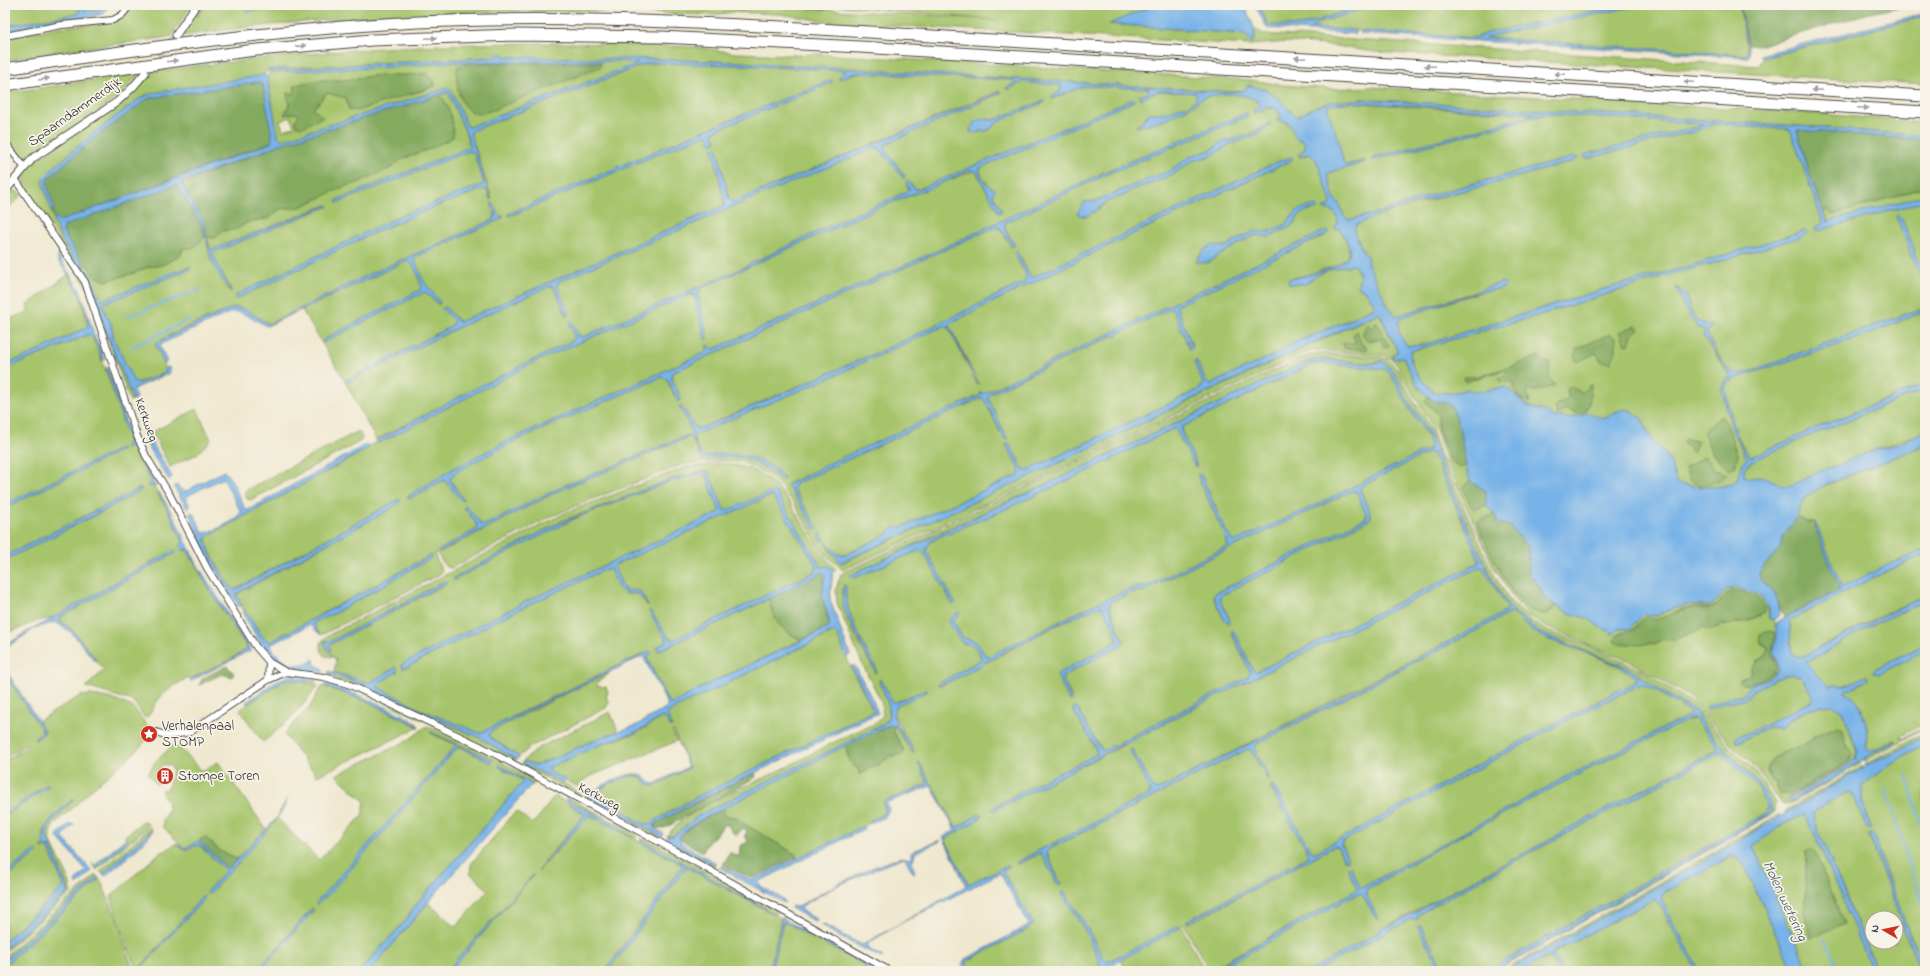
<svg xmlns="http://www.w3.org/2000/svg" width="1930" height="976" font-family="'Indie Flower',sans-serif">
	<rect width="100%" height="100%" fill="#f7f3e8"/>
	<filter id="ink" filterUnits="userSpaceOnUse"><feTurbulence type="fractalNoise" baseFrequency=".025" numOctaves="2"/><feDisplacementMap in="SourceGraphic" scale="8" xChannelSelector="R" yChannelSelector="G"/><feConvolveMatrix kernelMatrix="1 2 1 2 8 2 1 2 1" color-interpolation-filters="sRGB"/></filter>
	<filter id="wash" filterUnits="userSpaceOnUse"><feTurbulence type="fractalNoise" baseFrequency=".012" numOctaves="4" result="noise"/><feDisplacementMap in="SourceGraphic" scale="16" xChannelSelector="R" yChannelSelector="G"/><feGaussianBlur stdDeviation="0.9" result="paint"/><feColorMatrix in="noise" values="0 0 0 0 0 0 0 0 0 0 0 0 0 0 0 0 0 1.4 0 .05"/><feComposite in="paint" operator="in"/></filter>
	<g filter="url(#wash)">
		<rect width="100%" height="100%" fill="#efe8cf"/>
		<path fill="#a6c46b" stroke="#68784b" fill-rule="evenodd" d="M 5,5 L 81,5 L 78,13 L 76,14 L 5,26 Z
			M 85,5 L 102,5 L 98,10 L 84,12 Z
			M 132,5 L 192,5 L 171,37 L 67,50 L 5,61 L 5,37 L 60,27 L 113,22 Z
			M 199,5 L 204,5 L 197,15 L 198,17 L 201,10 L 208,5 L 282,5 L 249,9 L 246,6 L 247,13 L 249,11 L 301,5 L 759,5 L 995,20 L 832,5 L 1154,5 L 1110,24 L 1244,34 L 1253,41 L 1255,38 L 1254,28 L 1263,34 L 1759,66 L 1763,58 L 1925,16 L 1925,84 L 1373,52 L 1337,46 L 1288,42 L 1250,45 L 830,22 L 780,14 L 734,12 L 712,15 C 661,14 611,10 560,11 C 432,12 306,18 179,36 Z
			M 1259,5 L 1363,5 L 1301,26 L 1268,25 Z
			M 1375,5 L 1625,5 L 1487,33 L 1475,38 L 1311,28 L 1315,24 Z
			M 1641,5 L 1739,5 L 1748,53 L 1746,55 L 1486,39 L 1486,37 Z
			M 573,43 L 694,47 L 736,53 L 789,55 L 819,54 L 1249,80 L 1284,85 L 1332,89 L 1371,87 L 1822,114 L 1925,123 L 1925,136 L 1813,127 L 1361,99 L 1330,102 L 1313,108 L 1297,117 L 1279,99 L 1266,90 L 1248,85 L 1244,91 L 1232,92 L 738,62 L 651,59 L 507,57 L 505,55 L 492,57 L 269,69 L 264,75 L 259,77 L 145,95 L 91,135 L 50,171 L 42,180 L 58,232 L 93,289 L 104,326 L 133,400 L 130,401 L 129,399 L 93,298 L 43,213 C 33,203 21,187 25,173 L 37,159 L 126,98 L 149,72 C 227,62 304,53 382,48 C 446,44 510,43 573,43 Z
			M 618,61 L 638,63 L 469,127 L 467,126 L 451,90 L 422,96 L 282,140 L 278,136 L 267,77 L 270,72 L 392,67 L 454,62 ZM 426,74 L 435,86 L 421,91 L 349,110 L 346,98 L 327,93 L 313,109 L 322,117 L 294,113 L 285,114 L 290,103 L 287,93 L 294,94 L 345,80 L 374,76 ZM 291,117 L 294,127 L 283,130 L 280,121 Z
			M 664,62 L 760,66 L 846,71 L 839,77 L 840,79 L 851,74 L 860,73 L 1014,80 L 1015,83 L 1006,88 L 1008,90 L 1022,82 L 1061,85 L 1060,92 L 1052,97 L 1052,99 L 1083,86 L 1149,89 L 1148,93 L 1139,96 L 1142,98 L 1158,91 L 1196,93 L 1197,99 L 1189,105 C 1196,103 1200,99 1206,97 C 1219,92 1253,93 1261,105 L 1253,111 L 1254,113 L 1263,109 L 1275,108 L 1281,116 L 1281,119 L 1278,120 C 1292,123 1292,127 1299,140 L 1305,142 L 1306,147 L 1298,154 L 1299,157 L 1310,154 L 1316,160 L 1320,169 L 1331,202 L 1329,207 L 1325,207 C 1332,210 1339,214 1338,224 L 1335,229 L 1339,229 C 1343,233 1346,239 1348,245 C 1353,264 1335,266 1321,270 C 1312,273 1302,277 1291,278 L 1299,284 L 1306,284 C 1318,272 1338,266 1354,265 L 1360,275 L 1358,287 L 1366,291 L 1375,306 L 1354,318 L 1298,341 L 1274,355 L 1211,384 L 1206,382 L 1196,360 L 1194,362 L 1203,383 L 1200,389 L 1028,470 L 1023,469 L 1009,444 L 1007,445 L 1020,470 L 1018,475 L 902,527 L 891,530 L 888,534 L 845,555 L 839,554 L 821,538 L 830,551 L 842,563 L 1379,313 L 1397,350 L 1393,358 L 1403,357 L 1415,382 L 1428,396 L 1426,401 L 1438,415 L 1438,428 L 1450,461 L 1459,467 L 1466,466 L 1470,481 L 1463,487 L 1471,506 L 1474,509 L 1486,505 L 1494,514 L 1478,524 C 1495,553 1507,611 1547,614 L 1556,606 L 1569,613 L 1589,619 L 1601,628 L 1612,632 L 1612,634 L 1619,629 L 1629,629 L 1644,614 L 1656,616 L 1678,606 L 1690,604 L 1702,606 L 1714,603 L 1726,590 L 1733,588 C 1755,593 1767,592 1769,619 L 1773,619 C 1780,629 1776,643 1773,653 L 1778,663 L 1779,668 L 1770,677 L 1749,686 L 1742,696 L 1727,698 L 1707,707 L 1708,710 L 1723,703 L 1741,701 L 1758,688 L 1775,679 L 1791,674 L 1800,676 L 1803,679 L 1812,696 L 1811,702 L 1757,730 L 1738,736 L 1740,742 L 1768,727 L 1781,728 C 1794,717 1826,693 1842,712 C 1847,718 1849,728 1851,735 C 1853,744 1859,750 1855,759 L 1842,769 L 1787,799 L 1791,802 L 1797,799 L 1841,774 L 1857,762 L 1861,763 L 1796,801 C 1790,804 1785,806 1779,801 L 1758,770 L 1731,745 L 1690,697 L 1629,661 L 1544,626 L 1528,615 L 1514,599 L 1493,566 L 1447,462 L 1436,430 L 1414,396 L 1398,365 L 1390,358 L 1383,355 L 1315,350 L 1305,353 L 1056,471 L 843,570 L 827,556 L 819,546 L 794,503 L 778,483 L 767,474 L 751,466 L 740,462 L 722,461 L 684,464 L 582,503 L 550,517 L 451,568 L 445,566 L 437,553 L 434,554 L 442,571 L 440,574 L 321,635 L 314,625 L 315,622 L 335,613 L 430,559 L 431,555 L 268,643 C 259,634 237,604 237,594 L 389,510 L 400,502 L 399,499 L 234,590 C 227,586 204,545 206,537 L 357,455 L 372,444 L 387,439 L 535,362 L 688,295 L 694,295 L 705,339 L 708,339 L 698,296 L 700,289 L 878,208 L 975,170 L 999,213 L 1002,211 C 994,197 988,185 980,172 L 980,167 L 1134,101 L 1133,99 L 919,189 L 915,189 L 908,181 L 906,182 L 909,190 L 902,194 L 840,221 L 731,273 L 583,337 L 579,336 L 571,321 L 569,323 L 574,336 L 574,340 L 498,377 L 376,440 L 346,383 L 455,329 L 550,286 L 554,287 L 566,316 L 557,285 L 560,281 L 765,193 L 876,148 L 879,148 L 903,178 L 905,176 L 885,149 L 886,144 L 1000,93 L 999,91 L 734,202 L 729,199 L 717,147 L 713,148 L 725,205 L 461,321 L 458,321 L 445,307 L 443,309 L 454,321 L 450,327 L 345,381 L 302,310 L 408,260 C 413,263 424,285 420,290 L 325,339 L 323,342 L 425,292 L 439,305 L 440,302 C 432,294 411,268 415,257 L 503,218 L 499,216 L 496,211 L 493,220 L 372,273 L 269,324 L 247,311 L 236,307 L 191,325 L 155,343 L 166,368 L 165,372 L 139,382 L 134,382 L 132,380 L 114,339 L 111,323 L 105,312 L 103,304 L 190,269 L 188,267 L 103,300 L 100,298 L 83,265 L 90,266 L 106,281 L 137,272 L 148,267 L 162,265 L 180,256 L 183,248 L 203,239 L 205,234 L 211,260 L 230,292 L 231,289 L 211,253 L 329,206 L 326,205 L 211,250 L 207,236 L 215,238 L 223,231 L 237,229 L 248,222 L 270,218 L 280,209 L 300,207 L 343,187 L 383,171 L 400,160 L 449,140 C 448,126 451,103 439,95 L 448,92 L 466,133 L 470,147 L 337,200 L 336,202 L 470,151 L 474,153 L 484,184 L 398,217 L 247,290 L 236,299 L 382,229 L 429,209 L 483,189 L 487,190 L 490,199 L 492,199 L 471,135 L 471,131 L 643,65 ZM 831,80 L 831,83 L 714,131 L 713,133 L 716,141 L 706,135 L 699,137 L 527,209 L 509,216 L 508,214 L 700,132 ZM 1044,101 L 998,122 L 990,130 L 981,132 L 969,130 L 974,123 L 988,119 L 994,120 ZM 1185,106 L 1184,110 C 1170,112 1151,129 1136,126 L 1143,121 L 1146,116 L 1152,113 L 1162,114 ZM 1242,115 L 1248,116 L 1105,175 L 1005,223 L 1006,231 L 1015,245 L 1012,247 L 1000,228 L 993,228 L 673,372 L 671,376 L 681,399 L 674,395 L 666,377 L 662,377 L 519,439 L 465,467 L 453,474 L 450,480 L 463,499 L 462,501 L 444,480 L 409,499 L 407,497 L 456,467 L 507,441 L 707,352 L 709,345 L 712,349 L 716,348 L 939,250 L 1111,169 ZM 1270,124 L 1271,126 L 1255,136 L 1230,144 L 1211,156 L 1191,161 L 1175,173 L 1153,183 L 1133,189 L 1125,195 L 1108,201 L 1099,209 L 1085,217 L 1078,214 L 1084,202 L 1097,201 L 1104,197 L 1169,171 L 1191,156 L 1211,150 L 1220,143 L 1249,135 ZM 1290,157 L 1292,160 L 1120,240 L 952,322 L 949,325 L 978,381 L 978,385 L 948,327 L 944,326 L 820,382 L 694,435 L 694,440 L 701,455 C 708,457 716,454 723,454 C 744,454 771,461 784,478 L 783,480 C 747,455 743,455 701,458 L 692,438 L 689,437 L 560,490 L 439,553 L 439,550 L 477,529 L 476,523 L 464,507 L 466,506 L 481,524 L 485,525 L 561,487 L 691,434 L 692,431 L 679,406 L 683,406 L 695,428 L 703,427 L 892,346 L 1023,283 L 1026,280 L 1025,273 L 1014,253 L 1020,257 L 1031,277 L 1036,276 ZM 1311,206 L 1312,210 C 1297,211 1299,220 1290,227 C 1286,231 1282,230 1278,232 C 1275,233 1272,235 1269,237 L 1256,235 L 1243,241 L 1207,263 L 1196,261 L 1205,249 L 1217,246 L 1224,247 L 1231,244 L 1241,237 L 1269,232 L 1285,225 L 1292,216 ZM 1325,231 L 1327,235 L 1279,256 L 1178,305 L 1177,308 L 1192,346 L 1190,350 L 1174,311 L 1172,308 L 991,393 L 988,398 L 1007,438 L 1000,432 L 984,399 L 981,398 L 799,482 L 792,487 L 816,525 L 815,529 L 791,489 L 789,483 L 981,395 L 981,392 L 982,394 L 985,393 ZM 1726,595 L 1760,616 C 1743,623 1725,624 1709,630 L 1703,628 L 1674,640 L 1665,639 L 1654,644 C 1647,642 1637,645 1628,643 L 1620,633 C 1631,633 1633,627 1642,624 C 1647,621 1654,621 1660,619 C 1668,616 1677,610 1685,608 C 1705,604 1710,616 1726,595 ZM 1768,632 L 1774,643 L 1771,655 L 1774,657 L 1777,668 L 1772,673 L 1752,683 L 1742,678 L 1749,677 L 1757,662 L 1766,655 L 1768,647 L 1761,644 L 1760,634 ZM 1831,729 L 1845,735 L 1845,742 L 1848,746 L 1843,766 L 1798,791 L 1778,790 L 1776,783 L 1772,781 L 1766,770 L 1777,755 C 1780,755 1807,743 1809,741 C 1811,740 1812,738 1813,736 C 1819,733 1826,733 1831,729 Z
			M 141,73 L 116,99 L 29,157 L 19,156 L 5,139 L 5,93 Z
			M 1343,102 L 1534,114 L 1517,120 L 1373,158 L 1373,160 L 1546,114 L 1704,124 L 1693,128 L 1587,154 L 1584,155 L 1586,159 L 1674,136 L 1690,133 L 1714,124 L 1790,129 L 1823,223 L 1815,228 L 1816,231 L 1925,201 L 1925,280 L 1907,230 L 1898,220 L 1925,288 L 1925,307 L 1748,372 L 1734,374 L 1724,364 L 1708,336 L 1707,332 L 1711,326 L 1703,325 C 1689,316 1689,299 1678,287 L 1676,289 L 1684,303 L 1683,306 L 1697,327 L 1705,330 L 1705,339 L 1727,372 L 1731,375 L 1722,386 L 1722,391 L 1733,432 L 1747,459 L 1740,469 L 1740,475 L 1733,484 L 1713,488 L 1701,488 L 1679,484 L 1676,482 L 1671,464 L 1665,453 L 1653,443 L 1642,419 L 1617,411 L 1605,418 L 1596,417 L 1566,419 L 1563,417 L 1552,417 L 1547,412 L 1529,407 L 1516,395 L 1493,389 L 1476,392 L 1468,389 L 1457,392 L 1436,393 C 1425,384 1407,367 1411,351 L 1536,316 L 1675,273 L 1711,264 L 1783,242 L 1804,231 L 1686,267 L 1608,288 L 1423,345 L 1408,346 C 1402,340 1397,331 1398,322 L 1403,317 L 1480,292 L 1503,288 L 1479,291 L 1395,316 L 1390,310 L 1367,262 C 1366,256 1358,238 1354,232 L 1356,225 L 1375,217 L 1440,197 L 1525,175 L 1576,160 L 1574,157 L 1442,192 L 1374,214 L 1349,220 L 1344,216 L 1339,203 L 1335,200 L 1327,175 L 1330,172 L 1363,163 L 1364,160 L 1345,165 L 1344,164 L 1327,108 L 1329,105 Z
			M 1925,187 L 1925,195 L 1833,222 L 1827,221 L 1823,211 L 1827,210 L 1833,215 Z
			M 13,191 L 16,191 L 22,195 L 5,211 L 5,196 Z
			M 68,275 L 81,297 L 88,327 L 21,359 L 5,363 L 5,321 L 29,311 L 27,305 Z
			M 1925,311 L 1925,384 L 1823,425 L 1751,457 L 1749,456 L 1737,435 L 1725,391 L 1726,384 L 1731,380 L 1861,337 Z
			M 90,334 L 92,336 C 107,371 118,405 129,441 L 126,448 L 130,446 L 133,448 L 150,481 L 148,486 L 154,487 L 167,508 L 183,542 L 180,547 L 182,550 L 188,551 L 211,592 L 247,647 L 247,649 L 228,661 L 190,679 L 187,678 C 177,684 163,692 156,703 C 153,707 151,715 145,718 L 133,701 L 86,687 L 104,670 L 73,631 L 62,623 L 60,619 L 64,615 L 175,553 L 151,562 L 55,617 L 37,621 L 5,634 L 5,560 L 96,515 L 130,497 L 141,488 L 5,556 L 5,508 L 118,452 L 121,448 L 5,505 L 5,369 Z
			M 1317,353 L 1381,357 L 1387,359 L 1398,369 L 1411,397 L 1431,427 L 1441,455 L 1487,560 L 1495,576 L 1511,602 L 1534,623 L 1547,631 L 1589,646 L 1641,670 L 1694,704 L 1731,749 L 1757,773 L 1775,803 L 1774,813 L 1507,965 L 1492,971 L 1761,819 L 1771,813 L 1772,809 C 1767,799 1762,788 1755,780 C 1736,757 1708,739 1697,712 L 1653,686 L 1629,668 L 1540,633 L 1511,609 L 1495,584 L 1486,567 L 1444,472 L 1428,430 L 1408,401 L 1395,374 L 1383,361 C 1358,368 1333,354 1308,361 L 1062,477 L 938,533 L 850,576 L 854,578 L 920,550 L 924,553 L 953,605 L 955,603 L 926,552 L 929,543 L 943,535 L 951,533 L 964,526 L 986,518 L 1084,473 L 1175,428 L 1196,468 L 1196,463 L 1182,433 L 1182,427 L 1310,365 L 1320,363 L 1385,369 C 1397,379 1402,396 1410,409 C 1418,422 1427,431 1430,446 L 1428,449 L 1318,504 L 1233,543 L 1226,531 L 1201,475 L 1199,480 L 1227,540 L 1228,546 L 1150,585 L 1138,587 L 1093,605 L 989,656 L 985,656 L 973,640 L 963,638 L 953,622 L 959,612 L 950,625 L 962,643 C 974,643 979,647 981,660 L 939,683 L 941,686 L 1063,622 L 1096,607 L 1102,607 L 1112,623 L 1118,641 L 1057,674 L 1069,700 L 1072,701 C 1072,692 1062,685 1063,676 L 1121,645 L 1119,629 L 1109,607 L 1111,602 L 1132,592 L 1144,591 L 1222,552 L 1352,491 L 1356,491 L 1366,514 L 1366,518 L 1214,594 L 1214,598 L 1224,619 L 1229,624 L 1220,600 L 1220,596 L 1368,520 L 1371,518 L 1371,515 L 1360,490 L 1362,486 L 1429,452 L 1433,454 L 1480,562 L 1479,563 L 1256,672 L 1252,668 L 1235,632 L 1231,632 L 1250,672 L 1248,677 L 1103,751 L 1095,740 L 1077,708 L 1073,710 L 1095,747 L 1097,754 L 996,805 L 993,810 L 1110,752 L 1215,697 L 1480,567 L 1483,568 L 1507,607 L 1507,611 L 1498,616 L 1158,790 L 1154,790 L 1132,749 L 1130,751 L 1148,786 L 1150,794 L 1018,861 L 1019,864 L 1041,853 L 1058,885 L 1061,884 L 1046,851 L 1248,749 L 1252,752 L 1268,780 C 1267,768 1254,756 1255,745 L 1510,613 C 1519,615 1528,628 1536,633 C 1549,641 1565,645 1579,650 C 1590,654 1637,671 1637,681 L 1554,724 L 1314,853 L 1310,849 L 1273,785 L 1270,787 L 1308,852 L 1307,857 L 1186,921 L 1189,923 L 1192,922 L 1335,846 L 1338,847 L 1344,860 L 1342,842 L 1574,717 L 1639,685 L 1646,685 L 1690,712 L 1690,715 L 1566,777 L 1363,887 L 1360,887 L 1351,867 L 1348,869 L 1357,888 L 1355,891 L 1212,968 L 1212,971 L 1359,893 L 1362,894 L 1375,917 C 1376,908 1363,898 1367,889 L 1433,851 L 1550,789 L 1684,721 L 1695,719 L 1717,746 L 1717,750 L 1382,929 L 1366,940 L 1310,971 L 1209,971 L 1184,924 L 1181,925 L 1205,971 L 1126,971 L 1120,959 L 1180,928 L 1179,926 L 1107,962 L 1103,958 L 1085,924 L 1063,891 L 1061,893 L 1083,927 L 1099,958 L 1100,962 L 1099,966 L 1090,971 L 971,971 L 966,964 L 967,961 L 1026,930 L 1033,924 L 1004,874 L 1003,871 L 1009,865 L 968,885 L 945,839 L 982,817 L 978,815 L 958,827 L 955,826 L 919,762 L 928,784 L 885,801 L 883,804 L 885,811 L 881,816 L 870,821 L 870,823 L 797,859 L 795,854 L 741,822 L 736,817 L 724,816 L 724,807 L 795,772 L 845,745 L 847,747 L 847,755 L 858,769 L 860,774 C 873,769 885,757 899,755 L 904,750 L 891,729 L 895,726 L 912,753 L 914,753 L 893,713 L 896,706 L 927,691 L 917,693 L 893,703 L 881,679 L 879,682 C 885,695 895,711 884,724 L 699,815 L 673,836 L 667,836 C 685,809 748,786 777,772 C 810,755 842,737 876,723 L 883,715 L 881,701 L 860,659 L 837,603 L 836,589 L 841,574 L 1301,358 ZM 844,584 L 846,586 C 843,611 865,646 876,668 L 876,673 C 863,650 837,611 844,584 Z
			M 1925,389 L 1925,431 L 1919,434 L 1855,457 L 1842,464 L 1819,471 L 1793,485 L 1784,486 L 1761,477 L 1748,478 L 1744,475 L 1745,467 L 1753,461 L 1799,440 Z
			M 197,409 L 211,440 L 197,454 L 170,467 L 152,432 Z
			M 357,432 L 359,432 L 362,438 L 361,441 L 250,500 L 247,499 L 244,492 L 246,490 Z
			M 1925,445 L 1925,550 L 1890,564 L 1844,588 L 1842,587 L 1815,522 L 1808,522 L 1796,517 L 1803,500 L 1819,488 Z
			M 716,464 C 791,462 793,528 836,569 L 833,570 L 829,566 L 821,567 L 774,491 L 725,512 L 708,472 L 688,474 L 564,520 L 454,578 L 455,579 L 576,518 L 669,482 L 697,474 L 706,475 L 719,507 L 721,512 L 719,514 L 529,600 L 401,665 L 403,669 L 516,611 L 606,569 L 610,569 L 618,587 L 626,594 L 638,594 L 648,606 L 640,591 L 624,590 L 614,567 L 615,565 L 709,521 L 774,495 L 817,567 L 816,571 L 673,640 C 668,638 661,626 655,621 L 667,641 L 657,648 L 658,651 L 669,646 L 769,599 C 773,622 781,629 801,640 L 708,684 L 672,704 L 668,702 L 648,660 L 648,656 L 652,653 L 650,651 L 523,711 L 484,732 L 477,733 L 419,709 L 378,687 L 379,683 L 398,671 L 381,676 L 369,683 L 334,672 L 336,660 L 330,653 L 333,657 L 325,656 L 321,650 L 321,642 L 327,636 L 565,513 L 670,473 L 687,467 ZM 445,581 L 448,583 L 331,644 L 329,645 L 331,651 L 328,652 L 324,642 L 325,640 L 329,642 Z
			M 1925,554 L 1925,596 L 1883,615 L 1803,656 L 1800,657 L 1793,655 L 1791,648 L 1790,620 L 1877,576 Z
			M 1925,601 L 1925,644 L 1875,669 L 1879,674 L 1925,650 L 1925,723 L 1901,736 L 1903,739 L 1925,726 L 1925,728 L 1865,761 L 1866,757 L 1895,742 L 1896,740 L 1873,750 L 1868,750 L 1866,746 L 1867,728 L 1861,707 L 1849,694 L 1845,693 L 1846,690 C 1854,689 1864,683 1868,677 L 1866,676 L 1843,686 L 1835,685 L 1829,686 L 1806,663 L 1868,627 Z
			M 834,632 L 837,633 L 851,668 L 874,711 L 696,797 L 649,824 C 636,824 612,804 599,797 L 596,792 C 602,787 630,773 638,776 C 644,778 647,785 654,786 L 689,768 L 674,731 L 672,731 L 677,741 L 591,776 L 582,781 L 578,787 L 548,771 C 549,760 623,738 636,733 C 645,729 654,722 662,717 L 666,719 L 671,727 L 672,726 L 667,714 L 676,708 Z
			M 5,673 L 42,730 L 34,740 L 45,732 L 38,721 L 80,696 L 92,695 L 109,698 L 133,707 L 152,732 C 133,761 99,778 77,804 C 69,813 53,821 50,833 C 48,847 73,875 71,893 L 5,952 L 5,949 L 69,890 L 46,835 L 51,823 L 74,800 C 64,806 48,818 45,830 C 43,836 45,842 42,849 L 48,847 L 64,886 L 5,941 L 5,878 L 29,860 L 36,850 L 5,874 L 5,816 L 49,785 L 42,788 L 5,814 L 5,761 L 28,746 L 28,744 L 25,745 L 5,758 Z
			M 328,673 L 355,682 L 480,738 L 516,760 L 514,762 L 327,675 Z
			M 608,673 L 609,674 L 596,683 L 598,686 L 606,687 L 608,692 L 606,697 L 609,702 L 606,708 L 530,747 L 519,757 L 489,736 L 491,731 Z
			M 288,679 L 318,685 C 300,711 287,722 263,742 L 240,710 L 279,683 Z
			M 322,686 L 366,701 L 419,727 L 317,776 L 284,734 L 309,708 Z
			M 610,712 L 618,731 L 537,765 L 523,761 L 538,748 Z
			M 427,726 L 471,745 L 536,781 L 532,786 L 531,783 L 499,765 L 520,779 L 523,782 L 431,887 L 411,911 L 407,919 L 360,971 L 260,971 L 314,910 L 312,908 L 257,971 L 138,971 L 135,968 L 111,896 L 162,851 L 164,852 L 175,844 L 184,850 L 198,844 L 225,870 L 224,873 L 206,892 L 208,895 L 277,818 L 319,860 L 362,816 L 365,802 L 336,775 L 407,741 ZM 431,732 L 493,760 L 491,763 L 459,746 L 317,905 L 319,900 L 455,747 L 455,744 L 430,733 ZM 203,896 L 205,898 L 139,970 L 139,969 Z
			M 1925,732 L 1925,734 L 1904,748 L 1868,765 L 1866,764 Z
			M 1922,745 L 1925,747 L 1925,971 L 1895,897 L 1873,833 L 1869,835 L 1870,839 L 1920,971 L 1877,971 L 1814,820 L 1813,813 L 1843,794 L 1850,792 L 1854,796 L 1866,826 L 1871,827 L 1862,800 L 1862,786 L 1884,768 ZM 1872,918 L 1896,918 L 1896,942 L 1872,942 Z
			M 172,746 L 179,747 L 202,771 L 218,762 L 266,829 L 237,859 L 220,851 L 206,838 L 201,839 L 200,842 L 184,848 L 163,827 L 163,819 L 168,810 L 167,800 L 162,794 L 162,789 L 167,790 L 173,771 L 171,766 L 163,764 L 159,769 L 157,785 L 148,774 L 155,762 Z
			M 1721,752 L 1756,786 L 1768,808 L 1766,813 L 1486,971 L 1444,971 L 1421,926 L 1418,927 L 1441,971 L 1316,971 L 1398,926 L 1411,919 L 1417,919 L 1419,914 L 1524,856 Z
			M 522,763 L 571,787 L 581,795 L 579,796 L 521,765 Z
			M 1862,766 L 1863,770 L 1861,769 L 1785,813 L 1786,810 Z
			M 555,796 L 585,814 L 543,863 L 539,871 L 589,815 L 633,838 L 633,837 L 566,799 L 567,797 L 635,833 L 637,836 L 635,838 L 640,842 L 683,865 L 605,971 L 450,971 L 534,874 L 446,971 L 370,971 L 428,903 L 456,927 L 488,890 L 470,873 L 471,864 L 516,811 L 533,824 Z
			M 585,796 L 587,796 L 662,837 L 660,839 L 587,800 Z
			M 1780,814 L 1735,843 L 1507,971 L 1503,971 Z
			M 1802,815 L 1806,817 L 1815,835 L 1873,971 L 1809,971 L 1753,846 L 1755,843 L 1784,824 Z
			M 144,820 L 149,825 L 97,870 L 92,863 L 97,867 L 127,840 L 125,836 Z
			M 150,827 L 152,830 L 103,874 L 100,872 Z
			M 641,838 L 659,845 L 777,911 L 776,915 L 780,918 L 781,922 L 769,971 L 720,971 L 713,965 L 695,967 L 695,971 L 608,971 L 686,867 L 773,914 L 767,909 L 648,844 L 640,839 Z
			M 666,840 L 715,865 L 714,867 L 711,868 L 665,842 Z
			M 1730,856 L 1734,856 L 1744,864 L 1793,971 L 1700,971 L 1662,901 L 1661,898 L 1663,892 Z
			M 96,875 L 98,877 L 5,960 L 5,956 Z
			M 100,879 L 117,919 L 133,971 L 5,971 L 5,965 Z
			M 1655,899 L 1660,905 L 1697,971 L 1563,971 L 1553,956 L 1554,952 Z
			M 785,921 L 808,936 L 814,938 L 864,965 L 865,968 L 862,971 L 771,971 L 780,930 Z
			M 1548,956 L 1560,971 L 1521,971 L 1546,957 Z"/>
		<path fill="#84aa5f" stroke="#586a45" d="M 1740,5 L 1909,5 L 1866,14 L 1758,46 L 1749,45 Z
			M 601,63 L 600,67 C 571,79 543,90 514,101 C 503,105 489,114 476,113 C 459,111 454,80 458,66 L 466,64 Z
			M 426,74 L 434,80 L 435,86 L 356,111 L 349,110 L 346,98 L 327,93 L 313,109 L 323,117 L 302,127 L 297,126 L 295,121 L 299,114 L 294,113 L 284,115 L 290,103 L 286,93 L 294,94 L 295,85 L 318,80 L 345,80 L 373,76 Z
			M 259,82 L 263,85 L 273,140 L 271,142 L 60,221 L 54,216 L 47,184 L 47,179 L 93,139 L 143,101 L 157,96 Z
			M 439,95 C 449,102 454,125 453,137 L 432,148 L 400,160 L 393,167 L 357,183 L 343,187 L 300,207 L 280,209 L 270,218 L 248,222 L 237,229 L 223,231 L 215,238 L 210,238 L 207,236 L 204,222 L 181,184 L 281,144 Z
			M 1797,130 L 1925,140 L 1925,187 L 1833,215 L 1827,210 L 1823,211 L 1809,173 Z
			M 176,185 C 182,192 207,229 204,236 C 203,241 197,244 194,248 L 183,248 L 180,256 L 162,265 L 148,267 L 137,272 L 106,281 L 93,275 L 89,266 L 83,265 L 65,236 L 63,228 L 68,224 Z
			M 1376,321 L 1389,346 L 1384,348 L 1381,339 L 1368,341 L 1363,336 L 1363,332 L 1367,324 L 1373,329 Z
			M 1634,326 L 1640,328 L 1632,334 L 1629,345 L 1625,344 L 1620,332 Z
			M 1356,331 L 1363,346 L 1366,346 L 1367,350 L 1343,348 L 1342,343 L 1356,343 L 1353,335 Z
			M 1610,334 L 1616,339 L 1616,352 L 1611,363 L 1601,361 L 1596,353 L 1577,362 L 1575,359 L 1576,349 Z
			M 1539,356 L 1544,362 L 1550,362 L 1549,379 L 1556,385 L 1537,391 L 1527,390 L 1530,403 C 1519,398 1513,394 1514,382 L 1500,382 L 1498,378 L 1507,373 L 1505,370 L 1465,382 L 1464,377 L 1475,377 L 1513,366 Z
			M 1591,384 L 1589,404 L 1585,412 L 1578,414 L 1567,409 L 1557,415 L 1555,406 L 1569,397 L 1566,390 L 1568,386 L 1582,392 Z
			M 1428,396 C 1435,402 1445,401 1451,406 C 1459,413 1465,454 1466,466 L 1459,467 L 1450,461 L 1438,428 L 1438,415 L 1425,401 Z
			M 1721,416 L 1727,424 L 1738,457 L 1735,462 L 1736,466 L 1729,470 L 1713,455 L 1703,432 Z
			M 1685,439 L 1698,441 L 1693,453 L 1682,442 Z
			M 1705,456 L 1713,468 L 1727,474 L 1719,481 L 1701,486 L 1689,480 L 1685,468 Z
			M 1470,481 L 1486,491 L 1487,503 L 1485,506 L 1474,509 L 1471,506 L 1463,487 Z
			M 1494,514 L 1497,518 L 1497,523 L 1510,526 L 1528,547 L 1529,574 C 1539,584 1543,600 1556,606 L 1547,614 C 1540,614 1533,612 1527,608 C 1513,599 1479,536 1478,521 Z
			M 1796,517 L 1808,522 L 1815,522 L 1816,530 L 1840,589 L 1785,618 C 1780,610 1779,603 1775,595 C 1770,585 1759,584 1759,572 L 1780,548 L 1783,536 Z
			M 822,572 L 825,576 L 822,596 L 830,626 L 801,640 C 781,629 773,622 769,599 Z
			M 1730,591 C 1746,592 1763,595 1765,612 L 1747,621 L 1728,625 L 1722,624 L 1709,631 L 1703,628 L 1674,640 L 1665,639 L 1654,644 L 1651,643 L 1640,645 L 1616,643 L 1614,641 L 1617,635 L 1635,629 L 1643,619 L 1649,617 L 1654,620 L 1658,619 L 1684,609 L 1696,607 L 1706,609 L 1716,605 Z
			M 1770,631 L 1774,632 L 1775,637 L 1771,655 L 1774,657 L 1777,668 C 1770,675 1752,687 1742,684 L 1739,680 L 1751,674 L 1751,668 L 1766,655 L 1768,647 L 1759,641 L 1760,634 Z
			M 227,666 L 234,673 L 232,677 L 222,674 L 199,685 L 203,678 Z
			M 891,725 L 895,726 L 892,729 L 904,750 L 903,754 L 889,756 L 882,763 L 859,774 L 858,769 L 851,763 L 845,745 Z
			M 1837,727 L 1842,729 L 1845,742 L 1852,754 L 1850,761 L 1790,795 L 1780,794 L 1776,783 C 1772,780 1771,778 1769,774 C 1758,758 1795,748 1805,744 C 1810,742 1811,738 1815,736 C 1820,733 1831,729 1837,727 Z
			M 755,773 L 756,777 L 665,828 L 654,828 L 653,826 L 660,821 Z
			M 723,809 L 724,816 L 736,817 L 741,822 L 795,854 L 796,857 L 752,878 L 723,865 L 730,852 L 739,857 L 740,846 L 749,841 L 744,837 L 747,831 L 743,828 L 737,835 L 732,832 L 728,825 L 723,825 C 718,836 707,840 703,852 L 681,840 L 680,838 C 689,824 710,817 723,809 Z
			M 206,838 L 220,851 L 237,859 L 228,869 L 200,842 L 201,839 Z
			M 1807,850 L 1814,850 L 1844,924 L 1810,938 L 1804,912 Z"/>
		<path fill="#77b2e8" stroke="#516e8a" d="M 81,5 L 85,5 L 84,11 L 98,10 L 102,5 L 108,5 L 104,14 L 5,31 L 5,26 L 76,14 L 78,13 Z
			M 282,5 L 301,5 L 249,11 L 247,13 L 246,6 L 248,6 L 249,9 Z
			M 759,5 L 827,5 L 827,9 Z
			M 1154,5 L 1244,5 C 1249,17 1260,32 1252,43 L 1244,34 L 1109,24 Z
			M 1255,5 L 1259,5 L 1268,25 L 1301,26 L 1363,5 L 1375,5 L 1315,24 L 1311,28 L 1355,30 L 1355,34 L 1267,28 Z
			M 1625,5 L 1641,5 L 1486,37 L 1486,38 L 1746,55 L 1748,53 L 1748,47 L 1739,6 L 1740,5 L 1750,55 L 1748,57 L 1361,34 L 1361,31 L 1475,38 L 1487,33 Z
			M 1925,13 L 1925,16 L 1762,58 L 1760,55 Z
			M 499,54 L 503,54 L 507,57 L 651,59 L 738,62 L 1232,92 L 1244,91 L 1248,85 L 1266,90 L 1279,99 L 1297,117 L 1313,108 L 1331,102 L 1361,99 L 1813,127 L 1925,136 L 1925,140 L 1797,130 L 1809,173 L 1827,222 L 1925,195 L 1925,201 L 1818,231 L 1815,228 L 1823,223 L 1790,129 L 1714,124 L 1690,133 L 1674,136 L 1586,159 L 1583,156 L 1587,154 L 1693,128 L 1704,124 L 1546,114 L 1373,160 L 1372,158 L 1374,157 L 1533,115 L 1534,113 L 1351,102 L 1329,105 L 1327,108 L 1338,139 L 1344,164 L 1346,165 L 1366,161 L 1363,163 L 1331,172 L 1327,174 L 1335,200 L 1339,203 L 1344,216 L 1349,220 L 1374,214 L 1434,194 L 1574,157 L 1578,158 L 1572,162 C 1543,169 1514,178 1484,186 C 1444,195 1393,207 1356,225 L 1354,232 C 1359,239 1362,254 1368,257 L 1367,262 L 1390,310 L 1395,316 L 1471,294 L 1489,286 L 1503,282 L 1506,284 L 1503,288 L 1480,292 L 1403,317 L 1398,322 C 1397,331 1402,340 1408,346 L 1423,345 L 1608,288 L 1686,267 L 1804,231 L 1807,233 L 1804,236 L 1711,264 L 1675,273 L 1536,316 L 1411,351 C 1407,366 1425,385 1436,393 L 1457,392 L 1468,389 L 1476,392 L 1506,387 L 1529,407 L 1547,412 L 1553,417 L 1563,417 L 1566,419 L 1590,413 C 1612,426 1611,406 1630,410 L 1642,419 L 1653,443 L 1665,453 L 1671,464 L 1676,482 C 1686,488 1728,490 1736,481 C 1741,475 1739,470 1742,463 L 1747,459 L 1733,432 L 1722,391 L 1722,386 L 1731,376 L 1705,339 L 1703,335 L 1705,330 L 1697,327 L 1683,306 L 1683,303 L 1676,287 L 1687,296 C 1687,311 1697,326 1712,326 L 1708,329 C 1704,339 1726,369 1734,374 L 1748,372 L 1925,307 L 1925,311 L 1861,337 L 1734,379 L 1726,384 L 1725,389 C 1729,406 1736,447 1751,457 L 1823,425 L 1925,384 L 1925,389 L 1799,440 L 1753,461 C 1747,465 1743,467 1744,475 L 1748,478 L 1765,477 L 1784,486 L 1793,485 L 1819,471 L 1842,464 L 1855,457 L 1904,441 L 1925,431 L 1925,445 L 1823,486 L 1806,497 L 1803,500 L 1794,522 L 1783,536 L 1780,548 L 1759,572 C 1759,583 1767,585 1773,592 C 1778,599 1779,607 1780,614 L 1775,619 L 1769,619 L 1769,609 L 1761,597 L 1754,593 L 1733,588 L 1726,590 L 1718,600 L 1709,606 L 1690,604 L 1674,608 L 1656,616 L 1644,614 L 1629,629 L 1619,629 L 1612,635 L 1612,632 L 1601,628 L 1589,619 L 1569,613 L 1553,604 L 1545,598 L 1537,582 L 1529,574 L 1528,547 L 1510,526 L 1497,523 L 1497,518 L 1486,505 L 1486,491 L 1470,481 L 1466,466 L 1459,425 L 1452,407 L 1446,403 L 1433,400 L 1424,393 L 1415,382 L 1403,357 L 1393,359 L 1392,356 L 1397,352 L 1397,350 L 1381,316 L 1378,313 L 1207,392 L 1055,465 L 840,563 C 835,554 825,546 819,535 L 821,533 C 826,542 833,556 845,555 L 887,534 L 893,528 L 902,527 L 1018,475 L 1020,470 L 1006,445 L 1009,443 L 1023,469 L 1028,470 L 1200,389 L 1203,383 L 1194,362 L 1196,360 L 1206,382 L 1211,384 L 1274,355 L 1298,341 L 1354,318 C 1360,311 1370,312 1375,306 L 1366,291 L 1358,287 L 1360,275 L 1354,265 C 1338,266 1317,272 1306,284 L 1290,284 L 1288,281 L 1289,279 C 1301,277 1350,267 1350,251 C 1350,250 1348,246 1348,245 C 1346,239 1343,233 1339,229 L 1335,229 L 1335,226 L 1338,224 L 1337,216 L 1331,210 L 1324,209 L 1325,207 L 1329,207 L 1331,202 L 1320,169 L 1316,160 L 1310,154 L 1298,156 L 1305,149 L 1305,142 L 1296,138 C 1290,128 1293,120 1278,122 L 1277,120 L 1281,119 L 1281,116 L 1275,108 L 1269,107 L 1253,113 L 1253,111 L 1261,105 C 1253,93 1219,92 1206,97 C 1200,99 1196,104 1190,107 L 1189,105 L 1197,99 L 1196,93 L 1158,91 L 1140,99 L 1139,96 L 1148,93 L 1149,89 L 1084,86 L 1052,99 L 1052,97 L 1060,92 L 1061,85 L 1022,82 L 1007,90 L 1006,88 L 1015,83 L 1014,80 L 860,73 L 851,74 L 840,79 L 839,77 L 846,71 L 739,65 L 647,63 L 471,131 L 471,135 L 491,199 L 490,199 L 487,190 L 483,189 L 429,209 L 382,229 L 236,299 L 234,296 L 236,295 L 398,217 L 484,184 L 474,153 L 470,151 L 337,203 L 337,200 L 470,147 L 466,133 L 448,92 L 281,144 L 182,182 L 182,186 L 204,222 L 209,247 L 211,250 L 328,205 L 329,206 L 212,253 L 231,292 L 224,283 L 211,260 L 203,226 L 176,185 L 64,226 L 63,231 L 65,236 L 91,277 L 101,299 L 106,299 L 176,271 L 191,267 L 190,269 L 103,304 L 105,312 L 111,323 L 114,339 L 134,382 C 142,385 158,376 165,372 L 165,369 L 169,367 L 170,368 L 170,373 L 135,388 L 133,391 L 136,398 L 133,400 L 104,326 L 93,289 L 62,240 L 54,222 L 54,216 L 60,221 L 271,143 L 272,137 L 263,85 L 259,82 L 149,98 L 93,139 L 47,179 L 47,184 L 54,209 L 52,213 L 43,183 L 43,178 L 50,171 L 91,135 L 139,99 L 152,93 L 264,75 L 267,77 L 278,136 L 282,140 L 447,88 L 451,90 L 467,126 L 469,127 L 638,63 L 619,61 L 454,62 L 392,67 L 270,72 L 267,70 L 492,57 Z
			M 831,80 L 833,82 L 831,83 L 714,131 L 713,133 L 716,142 L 712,144 L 707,135 L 699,137 L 527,209 L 509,216 L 508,214 L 700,132 Z
			M 1000,92 L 1001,93 L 886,144 L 885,149 L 905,177 L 903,178 L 879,148 L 876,148 L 765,193 L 560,281 L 557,285 L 569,313 L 567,316 L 554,287 L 550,286 L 455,329 L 346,383 L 345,381 L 450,327 L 454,321 L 442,309 L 445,307 L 458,321 L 461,321 L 725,205 L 713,148 L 717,147 L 729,199 L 734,202 Z
			M 1133,99 L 1134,101 L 1132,102 L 980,168 C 978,176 988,187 995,189 L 993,195 L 1002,211 L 999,213 L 976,171 L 971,170 L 931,188 L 913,194 L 878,208 L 700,289 L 698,296 L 708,339 L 705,339 L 694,295 L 691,294 L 535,362 L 387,439 L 378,443 L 376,441 L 472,390 L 574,340 L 574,336 L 569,323 L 571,321 L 579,336 L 583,337 L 731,273 L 840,221 L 902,194 L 909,190 L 906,182 L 908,181 L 915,189 L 919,189 Z
			M 1045,100 L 1045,102 L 998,122 L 989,130 L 975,133 L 970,132 L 976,121 L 983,119 L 994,120 Z
			M 1182,106 L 1187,106 L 1188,108 L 1162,120 L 1135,127 L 1143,121 L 1149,113 C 1166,113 1167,113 1182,106 Z
			M 1247,113 L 1248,116 L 1243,118 L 1105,175 L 1005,223 C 1003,231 1011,239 1015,245 L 1013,247 L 1000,228 L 993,228 L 673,372 L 671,376 L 681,400 L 678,402 L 668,380 L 662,377 L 519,439 L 465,467 L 453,474 L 450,480 L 463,499 L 462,501 L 444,480 L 409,499 L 407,497 L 456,467 L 507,441 L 707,352 L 707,345 L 709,345 L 713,349 L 716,348 L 939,250 L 1111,169 Z
			M 1270,123 L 1271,125 L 1255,136 L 1230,144 L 1211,156 L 1192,161 L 1175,173 L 1153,183 L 1133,189 L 1125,195 L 1108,201 L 1088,216 L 1081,216 L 1077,213 L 1084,202 L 1097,201 L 1104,197 L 1169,171 L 1191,156 L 1211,150 L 1220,143 L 1249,135 Z
			M 1292,157 L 1292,160 L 1120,240 L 952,322 L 949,325 L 978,385 L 948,327 L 944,326 L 820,382 L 694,435 L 694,440 L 701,455 C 708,457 716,454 723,454 C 744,453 771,461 784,479 L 782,480 C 751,455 740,455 701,459 L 692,438 L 689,437 L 560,490 L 439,552 L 439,550 L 477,529 L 476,523 L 464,507 L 466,505 L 481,524 L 485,525 L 561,487 L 691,434 L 692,431 L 679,406 L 680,405 L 696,429 L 709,425 L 892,346 L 1023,283 L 1026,280 L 1025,273 L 1014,253 L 1016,251 L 1029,275 L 1033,277 L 1277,162 Z
			M 491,203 L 493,203 L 499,216 L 503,216 L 503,218 L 414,258 L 424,282 L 440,302 L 439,304 L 425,292 L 322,343 L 324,339 L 420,290 C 424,285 413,263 408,260 L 267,326 L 240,312 L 231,312 L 161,344 L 160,346 L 167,362 L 164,364 L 155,343 L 232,308 L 242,308 L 269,324 L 372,273 L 493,220 L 496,216 Z
			M 1317,206 L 1319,209 L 1308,210 L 1301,214 L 1289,228 L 1277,232 L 1269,237 L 1256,235 L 1243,241 L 1207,263 L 1196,262 L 1203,251 L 1211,245 L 1224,247 L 1254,231 L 1269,232 L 1271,230 L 1285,225 L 1298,210 L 1307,207 Z
			M 1898,214 C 1906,223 1925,276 1925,288 L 1896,216 Z
			M 1325,231 L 1329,231 L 1329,233 L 1178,305 L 1177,308 L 1192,346 L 1192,349 L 1190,350 L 1174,311 L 1172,308 L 1119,333 L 1117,336 L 1113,335 L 991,393 L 988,398 L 1007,438 L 1005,440 L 984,399 L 981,398 L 795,484 L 793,489 L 816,525 L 818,529 L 816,530 L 787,485 L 832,462 L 981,395 L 980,392 L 982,394 L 985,393 Z
			M 58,256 L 80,290 L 94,334 L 105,360 L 103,361 L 92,336 L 90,334 L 5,369 L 5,363 L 21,359 L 88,327 C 87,301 73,280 58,261 Z
			M 1317,359 L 1372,364 L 1383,361 L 1395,374 L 1408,401 L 1428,430 L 1444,472 L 1486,567 L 1495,584 L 1511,609 L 1540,633 L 1629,668 L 1653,686 L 1698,713 L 1698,717 C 1707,729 1716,740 1726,751 C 1738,765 1774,793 1771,813 L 1499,968 L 1492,971 L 1486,971 L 1766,813 L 1768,808 L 1756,786 L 1721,752 L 1524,856 L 1419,914 L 1417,920 L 1411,919 L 1316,971 L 1310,971 L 1379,932 L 1383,926 L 1386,928 L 1405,918 L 1604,810 L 1715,752 L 1717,750 L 1717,746 L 1695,719 L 1692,718 L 1622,752 L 1550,789 L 1433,851 L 1367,889 L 1366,894 L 1379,920 L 1375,917 L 1362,894 L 1359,893 L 1219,969 L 1211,970 L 1355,891 L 1357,888 L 1348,869 L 1349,866 L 1351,867 L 1360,887 L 1363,887 L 1566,777 L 1690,715 L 1690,712 C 1683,706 1646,683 1639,685 L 1574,717 L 1342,842 L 1341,844 L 1347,857 L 1347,861 L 1344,860 L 1338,847 L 1335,846 L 1187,923 L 1188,920 L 1307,857 L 1308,852 L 1276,798 L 1271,785 L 1273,785 L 1310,849 L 1314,853 L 1554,724 L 1637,681 C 1637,666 1557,644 1543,637 C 1532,631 1522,623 1514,614 L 1510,613 L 1255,745 C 1253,757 1268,768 1268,780 L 1252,752 L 1248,749 L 1049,849 L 1046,853 L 1061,885 L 1058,885 L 1041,853 L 1016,864 L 1018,861 L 1150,794 L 1150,790 L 1130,751 L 1131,748 L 1154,789 L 1158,790 L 1341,698 L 1507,611 L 1507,607 L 1483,568 L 1480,567 L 1215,697 L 995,810 L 992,809 L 1022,791 L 1097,754 L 1095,747 L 1073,710 L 1074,707 L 1077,708 L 1095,740 L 1103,751 L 1248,677 L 1250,672 L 1231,630 L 1235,632 L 1252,668 L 1256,672 L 1479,563 L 1479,559 L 1433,454 L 1429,452 L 1362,486 L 1360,490 L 1371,515 L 1371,518 L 1368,520 L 1220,596 C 1219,606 1232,615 1229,624 L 1224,619 L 1214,598 L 1214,594 L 1366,518 L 1366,514 L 1356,491 L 1352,491 L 1222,552 L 1144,591 L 1132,592 L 1111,602 L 1109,607 L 1124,642 L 1121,645 L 1063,676 L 1063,679 L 1072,701 L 1069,700 L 1057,674 L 1118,641 L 1112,623 L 1101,606 L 1063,622 L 1017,645 L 963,675 L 938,686 L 939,683 L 981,660 C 979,647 974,644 962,643 L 950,625 L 950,619 L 958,612 L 960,614 L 953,622 L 963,638 L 975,641 L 987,657 L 1093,605 L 1130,589 L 1150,585 L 1228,546 L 1227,540 L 1199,480 L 1198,474 L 1201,475 L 1226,531 L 1233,542 L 1318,504 L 1430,448 L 1426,432 L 1410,410 L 1391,375 L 1385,369 L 1320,363 L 1310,365 L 1182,427 L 1182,433 L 1196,463 L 1196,468 L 1175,428 L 1084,473 L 986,518 L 964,526 L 951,533 L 943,535 L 931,541 L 926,550 L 955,603 L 953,605 L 924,553 L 920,550 L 854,578 L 851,577 L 850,575 L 1062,477 L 1295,367 Z
			M 107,367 L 113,381 L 134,448 L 125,447 L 129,441 L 106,368 Z
			M 138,405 L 154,446 L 172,477 L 169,480 L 149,449 L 135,406 Z
			M 367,444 L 369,446 L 369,448 L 206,537 C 204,545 227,586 235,590 L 392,503 L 399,499 L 401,501 L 389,510 L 239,592 L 236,596 L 242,605 L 239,607 L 213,566 L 189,514 L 191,512 L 194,514 L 203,533 C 214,532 235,521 241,512 L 223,478 L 187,496 L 186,498 L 190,506 L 187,508 L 174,487 L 177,485 L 184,492 L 224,471 L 232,481 L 245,509 L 248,510 Z
			M 121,448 L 122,450 L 118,452 L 5,508 L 5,505 L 8,503 Z
			M 136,453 L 138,453 L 156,486 L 148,486 L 150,481 Z
			M 706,471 L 709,474 L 725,511 L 773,491 L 776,492 L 821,567 L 829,566 L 833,570 L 830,600 L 850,655 L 846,657 L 837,633 L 831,633 L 676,708 L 667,714 L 672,727 L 671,727 L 666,719 L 662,717 L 637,732 L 606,742 L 548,768 L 549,772 L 565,779 L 563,783 L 523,764 L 523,761 L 535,765 L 540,764 L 599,738 L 637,725 L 667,707 L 667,704 L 643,656 L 537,707 L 491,731 L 489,735 L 490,737 L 519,757 L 517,760 L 480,738 L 355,682 L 328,673 L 329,671 L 369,683 L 396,667 L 398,671 L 379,683 L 378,687 L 419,709 L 480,733 L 611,669 L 650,651 L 652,653 L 648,656 L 648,660 L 668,702 L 672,704 L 708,684 L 828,628 L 830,623 L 822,596 L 825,576 L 822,572 L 810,579 L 669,646 L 659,651 L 657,648 L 667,641 L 649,612 L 650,610 L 669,638 L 673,640 L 816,571 L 817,567 L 772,495 L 615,565 L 614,567 L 624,590 L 640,591 L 648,606 L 638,594 L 624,593 L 618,587 L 610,569 L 606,569 L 516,611 L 403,669 L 402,664 L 529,600 L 720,512 L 706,475 L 697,474 L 669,482 L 576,518 L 454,580 L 454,578 L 555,525 L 671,479 L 688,474 Z
			M 141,488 L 142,490 C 97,515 51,537 5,560 L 5,556 Z
			M 159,492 L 173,515 L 198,566 L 251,650 L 250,652 L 247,652 L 191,681 L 190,679 L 228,661 L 247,649 L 247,647 L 211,592 L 188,551 L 185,549 L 182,550 L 180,547 L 183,542 L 169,512 L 158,493 Z
			M 1815,522 L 1842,587 L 1890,564 L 1925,550 L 1925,554 L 1877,576 L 1790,620 L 1791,648 L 1793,655 L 1800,657 L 1803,656 L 1916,600 L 1925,596 L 1925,601 L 1868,627 L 1806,663 L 1829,686 L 1835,685 L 1843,686 L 1866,676 L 1868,677 L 1868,679 L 1851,689 L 1846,690 L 1845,692 L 1852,696 L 1861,707 L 1867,729 L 1866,746 L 1869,750 L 1874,750 L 1893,741 L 1896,741 L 1866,757 L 1864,760 L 1857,762 L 1838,776 L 1789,802 L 1787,800 L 1842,769 L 1855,759 L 1857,750 L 1846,720 L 1842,712 L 1835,707 L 1821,705 L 1796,715 L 1781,728 L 1768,727 L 1736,743 L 1736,738 L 1738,736 C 1764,729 1786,712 1811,702 L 1812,696 L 1803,679 L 1800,676 L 1791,674 L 1775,679 L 1753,691 L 1744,700 L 1723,703 L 1708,710 L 1706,707 L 1727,698 L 1742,696 L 1751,685 L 1766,679 L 1778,671 L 1778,663 L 1773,651 L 1776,643 L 1776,623 L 1782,619 L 1840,590 L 1816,530 Z
			M 174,550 L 176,550 L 175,553 L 60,617 L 60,621 L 73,631 L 94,657 L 95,661 L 71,632 L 55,622 L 36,628 L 5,648 L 5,646 L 36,626 L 42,624 Z
			M 432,555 L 430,559 L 335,613 L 315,622 L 314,625 L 320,635 L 310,625 L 270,645 L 274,652 L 287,662 L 286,665 C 266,656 253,631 242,612 L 244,610 L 263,637 L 270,642 Z
			M 445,581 L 448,582 L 331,644 L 329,646 L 331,651 L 328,652 L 324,641 L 329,642 Z
			M 844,584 L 846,586 C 842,609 865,647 876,668 L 876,673 L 848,619 L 842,601 Z
			M 1925,644 L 1925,650 L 1879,674 L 1874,673 L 1873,671 L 1875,669 Z
			M 314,659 L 314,664 L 323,669 L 323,672 L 290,667 L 291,664 C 300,666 307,665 314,659 Z
			M 851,666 L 855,666 L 873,701 L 878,713 L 701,799 L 655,824 L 654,828 L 664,834 L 662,837 L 586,796 L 588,793 L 590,793 C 600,787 629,769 641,775 C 646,777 648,783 654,784 L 688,767 L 680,745 L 689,768 L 654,786 C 647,785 644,778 638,776 C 630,773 602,787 596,792 L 599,797 L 639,821 L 646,824 L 651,823 L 700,795 L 874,711 Z
			M 5,669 L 43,728 L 44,734 L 35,740 L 34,739 L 42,733 L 42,730 L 7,677 Z
			M 290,676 L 315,680 L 316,682 L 285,680 L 247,704 L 246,702 L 278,680 Z
			M 879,680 L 881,680 L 893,703 L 925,690 L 928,691 L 896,706 C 886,721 911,738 914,753 L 895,726 L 890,725 L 851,743 L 697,822 L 681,834 L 679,839 L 682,844 L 716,863 L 715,865 L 666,840 L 668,836 L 673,836 L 699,815 L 884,724 C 896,711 883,694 879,680 Z
			M 326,683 C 342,688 412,716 419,726 L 366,701 L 325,686 Z
			M 430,732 L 493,760 L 491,763 L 459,746 L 328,895 L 317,905 L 316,903 L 455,747 L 455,744 Z
			M 1925,734 L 1925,747 L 1922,745 L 1884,768 L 1862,786 L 1862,800 L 1871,828 L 1867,829 L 1857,803 L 1851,792 L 1843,794 L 1813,813 L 1814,820 L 1877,971 L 1873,971 L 1866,956 L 1815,835 L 1804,815 L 1784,824 L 1753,846 L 1809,971 L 1793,971 L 1745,867 L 1738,859 L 1731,856 L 1703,872 L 1689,878 L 1676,887 L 1665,891 L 1662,895 L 1662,901 L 1700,971 L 1697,971 L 1660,905 L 1655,899 L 1554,952 L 1553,956 L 1563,971 L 1560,971 L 1548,956 L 1521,971 L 1507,971 L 1735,843 L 1861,769 L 1863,770 L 1866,764 L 1868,765 L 1904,748 Z
			M 919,762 L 955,826 L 958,827 L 978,815 L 982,815 L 976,821 L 945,839 L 968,884 L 1009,865 L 1009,867 L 1003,870 L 1004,874 L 1033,924 L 1026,930 L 967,961 L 966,964 L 971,971 L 967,971 L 962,965 L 964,960 L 1029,925 L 1000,873 L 903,922 L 868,943 L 866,948 L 882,956 L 882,958 L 840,937 L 821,925 L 822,924 L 862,945 L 966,886 L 943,837 L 955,830 L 954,827 L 931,786 L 886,803 L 889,809 L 885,817 L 870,823 L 869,821 L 884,814 L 885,808 L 883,802 L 928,784 L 918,763 Z
			M 499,765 L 532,784 L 531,785 L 436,893 L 370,971 L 360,971 L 407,919 L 414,907 L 523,782 L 520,779 L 499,767 Z
			M 46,785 L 49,786 L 5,816 L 5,814 Z
			M 287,798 C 288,815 223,878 208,895 L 206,892 L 224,873 L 225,870 L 200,845 L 184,850 L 175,843 L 185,848 L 197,842 L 200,842 L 228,869 L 277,818 Z
			M 73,799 L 51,823 L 46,834 L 69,892 L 5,949 L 5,941 L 8,938 L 48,903 L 64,886 L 48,847 L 41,847 C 46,841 42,836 45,830 C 50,817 64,807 73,799 Z
			M 566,799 L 615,825 L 634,838 L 589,815 L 538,871 L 585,814 L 566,801 Z
			M 70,824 L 74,825 L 62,837 L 92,871 L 77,885 L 75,882 L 86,870 L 57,837 L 58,834 Z
			M 863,826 L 864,829 L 758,882 L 759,885 L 783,899 L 785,902 L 784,903 L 720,868 L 721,866 L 752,880 Z
			M 152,830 C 153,838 113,869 105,876 L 103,874 Z
			M 1873,833 L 1887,876 L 1924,971 L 1920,971 L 1869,835 Z
			M 126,838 L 128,840 L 97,867 L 95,865 Z
			M 641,840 L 765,908 L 774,914 L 686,867 L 608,971 L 605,971 L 683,865 L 640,842 Z
			M 940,840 L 941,841 L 915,853 L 912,864 L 915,872 L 913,873 L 905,858 L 899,859 L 836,886 L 800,907 L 800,909 L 817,920 L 816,922 L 791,908 L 792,906 L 797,907 L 838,884 L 874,867 L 901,857 L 911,859 L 911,852 Z
			M 36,850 L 37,853 L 5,878 L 5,874 Z
			M 534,874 L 450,971 L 446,971 L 533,875 Z
			M 98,877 L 99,879 L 95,883 L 5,965 L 5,960 Z
			M 1064,891 L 1085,924 L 1103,958 L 1107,962 L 1178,926 L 1179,926 L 1180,928 L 1111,965 L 1094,971 L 1094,969 L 1099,966 L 1100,962 L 1083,927 L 1061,893 Z
			M 203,896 L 205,898 L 139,970 L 139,969 Z
			M 313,908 L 314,910 L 260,971 L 257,971 Z
			M 781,917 L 808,933 L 809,936 L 786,922 L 783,922 L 771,971 L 769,971 L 781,922 Z
			M 1419,925 L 1421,926 L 1444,971 L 1441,971 L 1418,927 Z
			M 815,936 L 878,971 L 870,969 L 862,971 L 865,968 L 864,965 L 818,940 L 814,938 Z
			M 701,962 L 713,965 L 720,971 L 695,971 L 694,964 Z"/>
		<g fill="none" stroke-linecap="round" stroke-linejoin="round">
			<path stroke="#77b2e8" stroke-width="2" d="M 127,317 L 200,289
				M 132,347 L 189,320
				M 1907,775 L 1925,840
				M 1885,788 L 1925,911
				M 1825,938 L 1839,971"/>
		</g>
	</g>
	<g filter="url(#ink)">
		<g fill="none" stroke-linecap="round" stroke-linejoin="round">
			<path stroke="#c8c2ae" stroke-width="7" stroke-dasharray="7 3.5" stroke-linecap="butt" d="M 152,65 L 176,35"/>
			<g stroke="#484744" stroke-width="8">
				<path id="minor" d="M 5,36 L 62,25 L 113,20 L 122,15 L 130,5
					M 5,142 L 24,167
					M 15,179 L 85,282 L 137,436 L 146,456 L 170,495 L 207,568 L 256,647 L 269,662 L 286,672 L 324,677 L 348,684 L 478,745 L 661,843 L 890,971
					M 268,680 L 269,662
					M 156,732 L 168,736 L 190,732 L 268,680 L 286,672"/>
			</g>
			<g stroke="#484744" stroke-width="9">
				<path id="tertiary" d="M 176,35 L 196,5
					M 5,191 L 33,158 L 117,102 L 133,87 L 145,73"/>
			</g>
			<g stroke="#484744" stroke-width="13">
				<path id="motorway" d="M 5,69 C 142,48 280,29 418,22 C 631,13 844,31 1056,44 C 1346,61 1635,79 1925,96
					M 5,85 L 247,51 L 372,40 L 515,35 L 661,37 L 860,47 L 1925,112"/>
			</g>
			<use href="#minor" stroke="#fff" stroke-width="6"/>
			<use href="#tertiary" stroke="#fff" stroke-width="7"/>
			<use href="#motorway" stroke="#fff" stroke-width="11"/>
		</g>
		<defs><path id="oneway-solid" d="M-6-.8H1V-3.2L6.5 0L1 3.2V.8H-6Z"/></defs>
		<g fill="#a0a0a0">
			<use href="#oneway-solid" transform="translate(431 38) rotate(-2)"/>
			<use href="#oneway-solid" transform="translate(301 46) rotate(-5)"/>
			<use href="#oneway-solid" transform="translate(1300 58) rotate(-177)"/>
			<use href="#oneway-solid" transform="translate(172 61) rotate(-7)"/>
			<use href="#oneway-solid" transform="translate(1430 66) rotate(-177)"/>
			<use href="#oneway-solid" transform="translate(1560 74) rotate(-177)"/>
			<use href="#oneway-solid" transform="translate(44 79) rotate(-9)"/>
			<use href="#oneway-solid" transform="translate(1689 82) rotate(-177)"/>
			<use href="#oneway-solid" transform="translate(1817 90) rotate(-177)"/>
			<use href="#oneway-solid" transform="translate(1863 108) rotate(3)"/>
		</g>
	</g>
	<defs>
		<g id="sight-disc" transform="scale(0.9)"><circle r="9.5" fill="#c8321e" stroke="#f7f3e8"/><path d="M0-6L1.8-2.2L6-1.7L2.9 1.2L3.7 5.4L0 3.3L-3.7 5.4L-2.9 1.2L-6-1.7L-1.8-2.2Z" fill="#fff"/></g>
		<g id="building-disc" transform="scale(0.9)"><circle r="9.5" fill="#c8321e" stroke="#f7f3e8"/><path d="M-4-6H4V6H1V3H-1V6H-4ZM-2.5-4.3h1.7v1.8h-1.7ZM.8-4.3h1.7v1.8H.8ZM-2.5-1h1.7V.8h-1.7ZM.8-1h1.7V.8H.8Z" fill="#fff"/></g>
	</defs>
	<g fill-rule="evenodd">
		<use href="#sight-disc" x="149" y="734"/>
		<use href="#building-disc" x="165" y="776"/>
	</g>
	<g text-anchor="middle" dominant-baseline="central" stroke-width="3.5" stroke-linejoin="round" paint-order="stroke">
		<g font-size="14" fill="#2b2b2b" stroke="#f7f3e8">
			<text transform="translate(75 112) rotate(-35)">Spaarndammerdijk</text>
			<text transform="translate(146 420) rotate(70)">Kerkweg</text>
			<text transform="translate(599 797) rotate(28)">Kerkweg</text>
		</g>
		<g font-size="14" fill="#2b2b2b" stroke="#f7f3e8" text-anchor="start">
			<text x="162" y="726">Verhalenpaal<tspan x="162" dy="16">STOMP</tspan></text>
			<text x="178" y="776">Stompe Toren</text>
		</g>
		<g font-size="15" font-style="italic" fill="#425464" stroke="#f7f3e8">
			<text transform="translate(1785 901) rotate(65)">Molen wetering</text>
		</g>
	</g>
	<rect width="1930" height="976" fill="none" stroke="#f7f3e8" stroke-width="20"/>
	<g transform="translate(1884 930) rotate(279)"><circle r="19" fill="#f7f3e8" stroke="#a5a39c"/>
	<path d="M0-3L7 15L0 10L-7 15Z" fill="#c8321e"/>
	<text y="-6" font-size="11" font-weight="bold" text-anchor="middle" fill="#2b2b2b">N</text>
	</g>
</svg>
